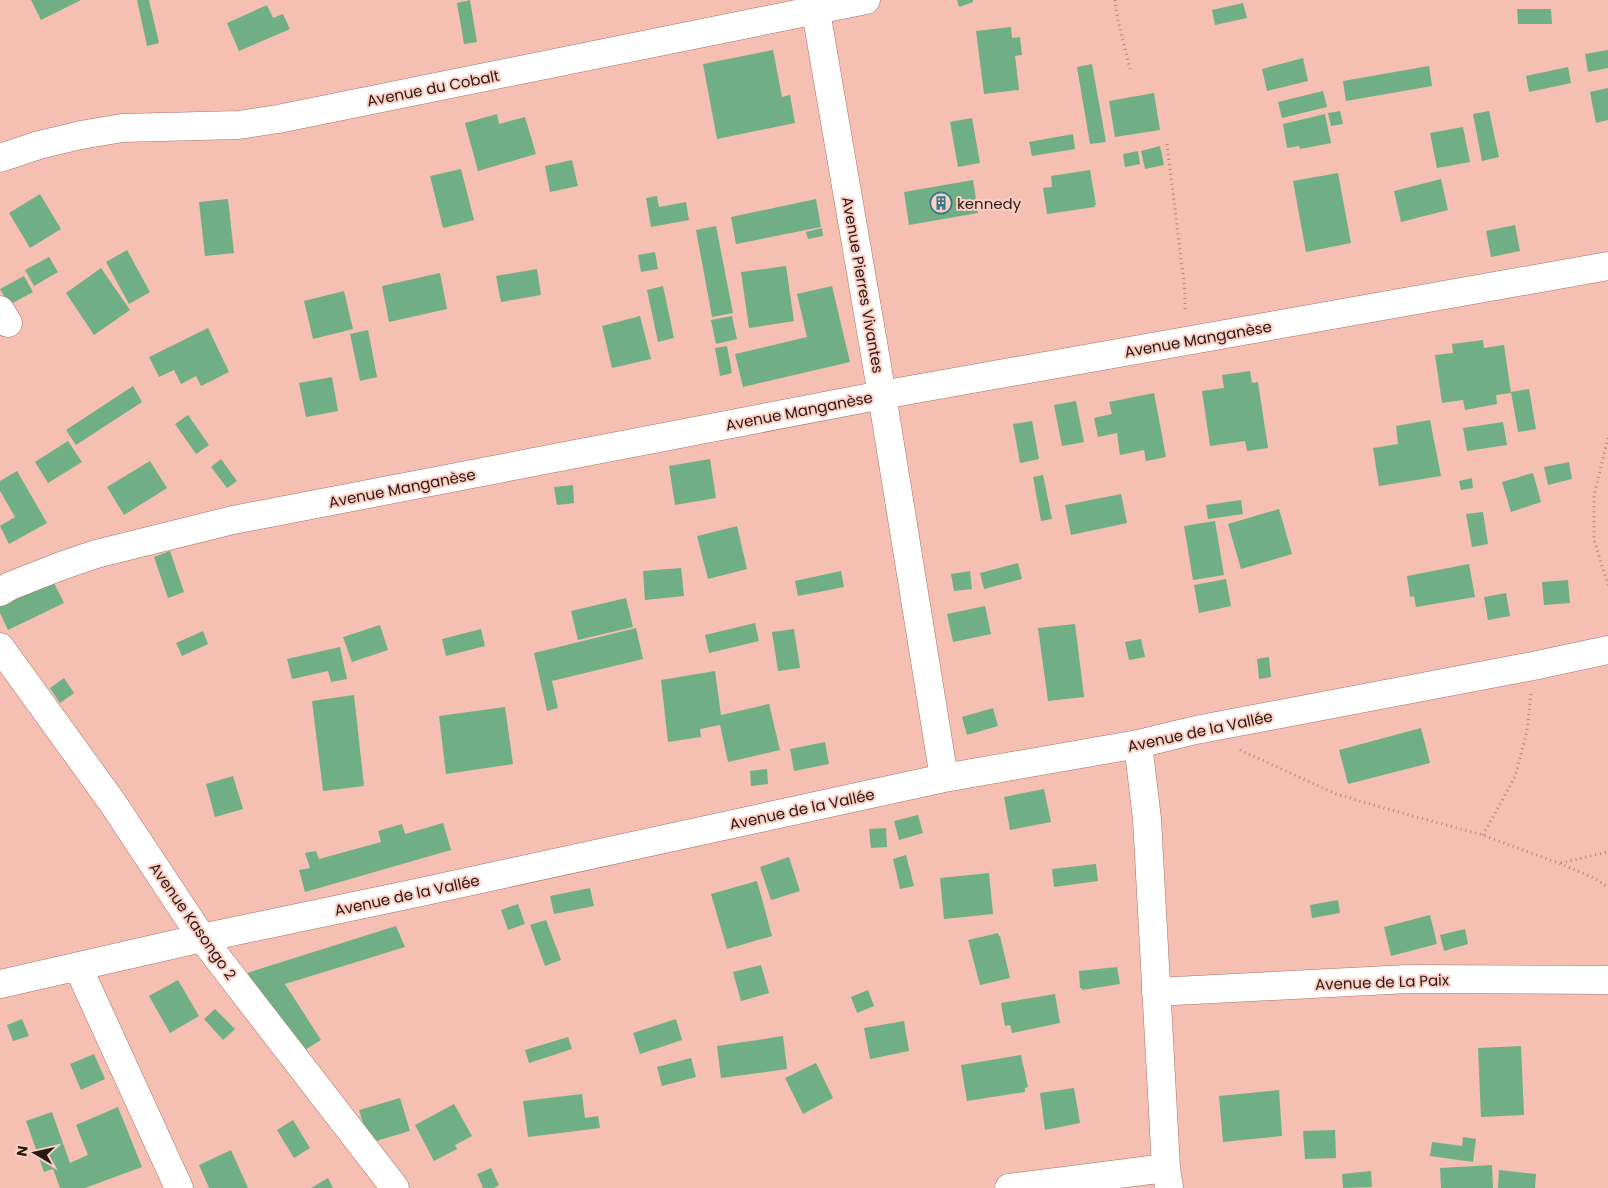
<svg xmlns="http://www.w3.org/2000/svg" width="1608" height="1188" font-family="Poppins,sans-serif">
	<rect width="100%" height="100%" fill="#f5bfb2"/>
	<path fill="#70af85" d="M 31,0 L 81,0 L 41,20 Z
		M 137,0 L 149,0 L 159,43 L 147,46 Z
		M 470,0 L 477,42 L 464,44 L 457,3 Z
		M 957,0 L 973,0 L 973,2 L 959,7 Z
		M 1243,3 L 1247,18 L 1215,25 L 1212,10 Z
		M 267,5 L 273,18 L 283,14 L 290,29 L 239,51 L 227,23 Z
		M 1517,9 L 1551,9 L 1552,24 L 1518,24 Z
		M 1011,27 L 1012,38 L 1020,37 L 1022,55 L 1015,56 L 1019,90 L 984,94 L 976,31 Z
		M 773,50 L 782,97 L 790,95 L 795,123 L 717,139 L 703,64 Z
		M 1608,50 L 1608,68 L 1588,72 L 1585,54 Z
		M 1303,58 L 1308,81 L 1267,91 L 1262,69 Z
		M 1092,64 L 1106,142 L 1090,144 L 1077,67 Z
		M 1429,66 L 1432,86 L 1346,101 L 1343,81 Z
		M 1568,67 L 1571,83 L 1529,92 L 1526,76 Z
		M 1608,88 L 1608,120 L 1596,123 L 1590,92 Z
		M 1323,91 L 1327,107 L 1282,118 L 1278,102 Z
		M 1154,93 L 1160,130 L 1115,137 L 1109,101 Z
		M 1340,111 L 1343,124 L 1331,126 L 1328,113 Z
		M 1489,111 L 1499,157 L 1482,161 L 1473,114 Z
		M 497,114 L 499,124 L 525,117 L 536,154 L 478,171 L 465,123 Z
		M 1325,114 L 1331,143 L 1300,149 L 1299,146 L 1287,148 L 1283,124 Z
		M 972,118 L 980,163 L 958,167 L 950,122 Z
		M 1463,127 L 1470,162 L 1437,168 L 1430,133 Z
		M 1073,134 L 1075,149 L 1032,156 L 1029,142 Z
		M 1160,146 L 1164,165 L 1145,169 L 1141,151 Z
		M 1138,151 L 1140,164 L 1125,167 L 1123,154 Z
		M 572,160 L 578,186 L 550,192 L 545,166 Z
		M 461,169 L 474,220 L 443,228 L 430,176 Z
		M 1090,170 L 1096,205 L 1094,205 L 1095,207 L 1047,214 L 1043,188 L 1052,187 L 1051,176 Z
		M 1338,173 L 1351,243 L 1306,252 L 1293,181 Z
		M 1441,179 L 1448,210 L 1401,222 L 1394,191 Z
		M 973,180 L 978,213 L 909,225 L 904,192 Z
		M 40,194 L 61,229 L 30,248 L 9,213 Z
		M 657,196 L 659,207 L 686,202 L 689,220 L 651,227 L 646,198 Z
		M 228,199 L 234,253 L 205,256 L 199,202 Z
		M 816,199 L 821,227 L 736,244 L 731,217 Z
		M 1515,225 L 1520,251 L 1491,257 L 1486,231 Z
		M 716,226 L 733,313 L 712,317 L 696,230 Z
		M 822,228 L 823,236 L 808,239 L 806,232 Z
		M 127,250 L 150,292 L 129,304 L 106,262 Z
		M 655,252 L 658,269 L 641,272 L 638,255 Z
		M 49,257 L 58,272 L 34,286 L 25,270 Z
		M 786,266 L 794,321 L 749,328 L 741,272 Z
		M 101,268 L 130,310 L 94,335 L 66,293 Z
		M 537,269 L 541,295 L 501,302 L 496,276 Z
		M 440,273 L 447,309 L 389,322 L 382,286 Z
		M 24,276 L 33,292 L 9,305 L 0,289 Z
		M 663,286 L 674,338 L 658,342 L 647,290 Z
		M 832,286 L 850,362 L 743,387 L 735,354 L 807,337 L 797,294 Z
		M 344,291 L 353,329 L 313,339 L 304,301 Z
		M 640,316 L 651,359 L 612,368 L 602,326 Z
		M 732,316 L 737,339 L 716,344 L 711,320 Z
		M 208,328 L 229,372 L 201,386 L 196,376 L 181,384 L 174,370 L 159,377 L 149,357 Z
		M 368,330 L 377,377 L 360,381 L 350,334 Z
		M 1483,340 L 1484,348 L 1504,345 L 1511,393 L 1496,395 L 1497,404 L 1465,410 L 1463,400 L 1442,403 L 1435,355 L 1453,353 L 1452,344 Z
		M 727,346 L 732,373 L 720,376 L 715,348 Z
		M 1250,371 L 1252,383 L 1258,382 L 1268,448 L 1247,451 L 1245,441 L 1210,446 L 1202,391 L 1224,388 L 1222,375 Z
		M 332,377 L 338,411 L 306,417 L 299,383 Z
		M 133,386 L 142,402 L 76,445 L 66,430 Z
		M 1529,389 L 1536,429 L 1518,432 L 1511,392 Z
		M 1154,393 L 1166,457 L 1146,461 L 1144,450 L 1120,455 L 1117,433 L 1098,437 L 1094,418 L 1112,414 L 1109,402 Z
		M 1076,401 L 1084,442 L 1062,446 L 1054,405 Z
		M 188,415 L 209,445 L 196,454 L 175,424 Z
		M 1430,420 L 1441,476 L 1379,486 L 1373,448 L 1398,444 L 1396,426 Z
		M 1032,421 L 1039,459 L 1020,463 L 1013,424 Z
		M 1503,422 L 1507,445 L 1467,451 L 1463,428 Z
		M 68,441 L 82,462 L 48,483 L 35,462 Z
		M 221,459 L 237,481 L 227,488 L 211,467 Z
		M 710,459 L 716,498 L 675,505 L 669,466 Z
		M 150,461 L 167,488 L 124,515 L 107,487 Z
		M 1569,462 L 1572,479 L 1548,485 L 1544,467 Z
		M 17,471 L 47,523 L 9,544 L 0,526 L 15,517 L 0,491 L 0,481 Z
		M 1533,473 L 1541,502 L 1511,512 L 1502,482 Z
		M 1043,475 L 1052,519 L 1041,521 L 1033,477 Z
		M 1472,478 L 1473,488 L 1461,490 L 1459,481 Z
		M 573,485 L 574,503 L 557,505 L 554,487 Z
		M 1121,494 L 1127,523 L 1071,535 L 1065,505 Z
		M 1241,500 L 1243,514 L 1208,519 L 1206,505 Z
		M 1279,509 L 1292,554 L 1241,569 L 1228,524 Z
		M 1483,512 L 1488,544 L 1472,547 L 1466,514 Z
		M 1215,521 L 1224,575 L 1193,580 L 1184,526 Z
		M 737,526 L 747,569 L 708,579 L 697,536 Z
		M 170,551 L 184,592 L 168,598 L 154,557 Z
		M 1018,563 L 1022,579 L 984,589 L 980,573 Z
		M 1469,564 L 1475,597 L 1416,607 L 1414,596 L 1410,597 L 1407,576 Z
		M 681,568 L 684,596 L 645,600 L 643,571 Z
		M 841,571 L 844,587 L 798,596 L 795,581 Z
		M 970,571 L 972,589 L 954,591 L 951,574 Z
		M 52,579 L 64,603 L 8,630 L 0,613 L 0,605 Z
		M 1226,579 L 1231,606 L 1199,613 L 1194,585 Z
		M 1568,580 L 1570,603 L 1544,605 L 1542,582 Z
		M 1506,593 L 1510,616 L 1488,620 L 1484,597 Z
		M 626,598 L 633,627 L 578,640 L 571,611 Z
		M 985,606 L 991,634 L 953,642 L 947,614 Z
		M 755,623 L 759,641 L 709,653 L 705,635 Z
		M 1075,624 L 1084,697 L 1048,701 L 1038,628 Z
		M 380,625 L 388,650 L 352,662 L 343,637 Z
		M 636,628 L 643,659 L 552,681 L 558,708 L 547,711 L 534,653 Z
		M 481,629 L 485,646 L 446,656 L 442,639 Z
		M 794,629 L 800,668 L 778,671 L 772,632 Z
		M 203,631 L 208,644 L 182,656 L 176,643 Z
		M 1141,639 L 1145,657 L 1129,660 L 1125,642 Z
		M 340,647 L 347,679 L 331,682 L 328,671 L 292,679 L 287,659 Z
		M 1269,657 L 1271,677 L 1259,679 L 1257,659 Z
		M 715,671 L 721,715 L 769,704 L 780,750 L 728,762 L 720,725 L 700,729 L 701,737 L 668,742 L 661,680 Z
		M 64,678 L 74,693 L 60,703 L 50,688 Z
		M 354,695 L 364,786 L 323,791 L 312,701 Z
		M 505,707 L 513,764 L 446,774 L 439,716 Z
		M 993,708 L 998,726 L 967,735 L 962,717 Z
		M 1421,728 L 1430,763 L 1348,784 L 1339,750 Z
		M 825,742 L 829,764 L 794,771 L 790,749 Z
		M 767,769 L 768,784 L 751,786 L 750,771 Z
		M 233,776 L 243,809 L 215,817 L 206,784 Z
		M 1044,789 L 1051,822 L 1010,830 L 1004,797 Z
		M 918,815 L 923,833 L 899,840 L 894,821 Z
		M 443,823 L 451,850 L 305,892 L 299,870 L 310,868 L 305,853 L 316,851 L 319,859 L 381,842 L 378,831 L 402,824 L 405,834 Z
		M 886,828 L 887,847 L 871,848 L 869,829 Z
		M 906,855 L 914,886 L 900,889 L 893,859 Z
		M 789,857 L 800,891 L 771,900 L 760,867 Z
		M 1096,864 L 1098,881 L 1054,887 L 1052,869 Z
		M 989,873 L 993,914 L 944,919 L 940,878 Z
		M 757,881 L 772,936 L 727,949 L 711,894 Z
		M 590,888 L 594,906 L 554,914 L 550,896 Z
		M 1338,900 L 1340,913 L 1312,918 L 1310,905 Z
		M 518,904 L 525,924 L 508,930 L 501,910 Z
		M 1430,915 L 1437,944 L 1391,956 L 1384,927 Z
		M 546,920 L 561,960 L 545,966 L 530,925 Z
		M 396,926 L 405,947 L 285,984 L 321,1040 L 300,1053 L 271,1008 L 247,973 Z
		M 1465,929 L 1468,944 L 1444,951 L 1440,935 Z
		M 998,933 L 999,936 L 1000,936 L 1010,978 L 980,985 L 968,940 Z
		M 761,965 L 769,993 L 741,1001 L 733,972 Z
		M 1117,967 L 1120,984 L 1082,990 L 1082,988 L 1080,988 L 1079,971 Z
		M 178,980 L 199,1016 L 170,1033 L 149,996 Z
		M 868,990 L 874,1006 L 857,1013 L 851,997 Z
		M 1055,994 L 1060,1023 L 1012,1033 L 1010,1025 L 1005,1026 L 1001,1003 Z
		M 215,1009 L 235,1029 L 223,1040 L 204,1019 Z
		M 22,1019 L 29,1036 L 13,1041 L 7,1025 Z
		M 676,1019 L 682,1040 L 640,1054 L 633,1033 Z
		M 904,1021 L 909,1051 L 870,1059 L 864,1028 Z
		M 783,1036 L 787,1069 L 721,1078 L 717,1046 Z
		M 568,1037 L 572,1049 L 529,1063 L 525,1050 Z
		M 1521,1046 L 1524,1115 L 1481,1117 L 1478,1048 Z
		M 94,1054 L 105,1079 L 81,1090 L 70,1064 Z
		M 1021,1055 L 1028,1087 L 1025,1088 L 1025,1092 L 967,1101 L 961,1065 Z
		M 691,1058 L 696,1077 L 662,1086 L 657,1067 Z
		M 816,1063 L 833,1098 L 803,1114 L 785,1078 Z
		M 1074,1088 L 1080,1123 L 1045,1130 L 1040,1093 Z
		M 1279,1090 L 1282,1136 L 1223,1142 L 1219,1096 Z
		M 582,1094 L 585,1118 L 598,1116 L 600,1128 L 528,1137 L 523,1101 Z
		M 400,1098 L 410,1131 L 369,1143 L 359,1110 Z
		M 454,1104 L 472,1136 L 455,1145 L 457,1149 L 434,1161 L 415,1125 Z
		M 118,1107 L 142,1167 L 85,1188 L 60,1188 L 53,1169 L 44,1172 L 26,1121 L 52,1112 L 70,1163 L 88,1155 L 76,1125 Z
		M 293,1120 L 310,1148 L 294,1158 L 277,1130 Z
		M 1335,1130 L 1336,1158 L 1305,1159 L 1303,1131 Z
		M 1463,1137 L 1476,1139 L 1473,1162 L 1430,1156 L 1432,1142 L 1462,1146 Z
		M 231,1150 L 248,1188 L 209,1188 L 199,1165 Z
		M 1492,1165 L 1493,1188 L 1441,1188 L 1440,1168 Z
		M 491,1168 L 499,1185 L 494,1188 L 483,1188 L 477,1174 Z
		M 1499,1170 L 1536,1174 L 1535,1188 L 1498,1188 Z
		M 1371,1171 L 1372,1187 L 1343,1188 L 1342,1174 Z
		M 328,1178 L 333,1188 L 311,1188 Z"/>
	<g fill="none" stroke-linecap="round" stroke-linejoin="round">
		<g stroke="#a47367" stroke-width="29">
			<path id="minor" d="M 814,0 L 882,395 L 944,778
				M 0,158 L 39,145 L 81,135 L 122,128 L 239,125 L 278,119 L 866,0
				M 0,310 L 8,323
				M 0,592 L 10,586 L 61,566 L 96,554 L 233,520 L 882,395 L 1608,266
				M 0,647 L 112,802 L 202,938 L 395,1188
				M 1138,744 L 1147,819 L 1166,1168 L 1169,1188
				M 78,967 L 179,1188
				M 0,984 L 202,938 L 421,892 L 944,778 L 1138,744 L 1196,730 L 1533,666 L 1608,650
				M 1156,992 L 1408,979 L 1608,980
				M 1009,1188 L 1166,1168"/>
		</g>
		<path stroke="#b1877d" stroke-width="3" stroke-dasharray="1 4" stroke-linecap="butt" d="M 1115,0 L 1118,20 L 1130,69
			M 1167,144 L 1185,291 L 1185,313
			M 1608,438 L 1594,495 L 1594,540 L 1608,585
			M 1240,750 L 1336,794 L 1384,808 L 1483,835 L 1566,866 L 1596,879 L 1608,888
			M 1483,835 L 1515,777 L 1527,731 L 1531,693
			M 1561,863 L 1608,852"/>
		<use href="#minor" stroke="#fff" stroke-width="28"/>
	</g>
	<defs>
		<g id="building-ring" transform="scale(1.125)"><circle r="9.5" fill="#fbcfc4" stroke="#347987" stroke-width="1.5"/><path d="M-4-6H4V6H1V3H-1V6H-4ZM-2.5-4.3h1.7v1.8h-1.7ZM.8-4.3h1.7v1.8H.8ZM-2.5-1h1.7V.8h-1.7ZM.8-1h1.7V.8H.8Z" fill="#347987"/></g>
	</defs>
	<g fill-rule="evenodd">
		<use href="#building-ring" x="941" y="203"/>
	</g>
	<g text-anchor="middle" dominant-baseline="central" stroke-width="4" stroke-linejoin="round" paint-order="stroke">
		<g font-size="15" fill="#2b1813" stroke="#fbcfc4">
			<text transform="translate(433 88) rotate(-11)">Avenue du Cobalt</text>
			<text transform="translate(863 285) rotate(80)">Avenue Pierres Vivantes</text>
			<text transform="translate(1198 339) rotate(-10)">Avenue Manganèse</text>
			<text transform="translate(799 411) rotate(-11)">Avenue Manganèse</text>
			<text transform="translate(402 488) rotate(-11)">Avenue Manganèse</text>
			<text transform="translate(1200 731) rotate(-12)">Avenue de la Vallée</text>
			<text transform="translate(802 809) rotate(-12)">Avenue de la Vallée</text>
			<text transform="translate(407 895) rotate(-12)">Avenue de la Vallée</text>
			<text transform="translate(193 921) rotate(55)">Avenue Kasongo 2</text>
			<text transform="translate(1382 982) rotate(-2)">Avenue de La Paix</text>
		</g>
		<g font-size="15" fill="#2b1813" stroke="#fbcfc4" text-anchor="start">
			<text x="957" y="203">kennedy</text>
		</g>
	</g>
	<g transform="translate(35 1153) rotate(279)" stroke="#fbcfc4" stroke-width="4" paint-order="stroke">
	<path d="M0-4L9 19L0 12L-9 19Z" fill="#2b1813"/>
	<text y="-8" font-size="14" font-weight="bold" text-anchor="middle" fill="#2b1813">N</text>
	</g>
</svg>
